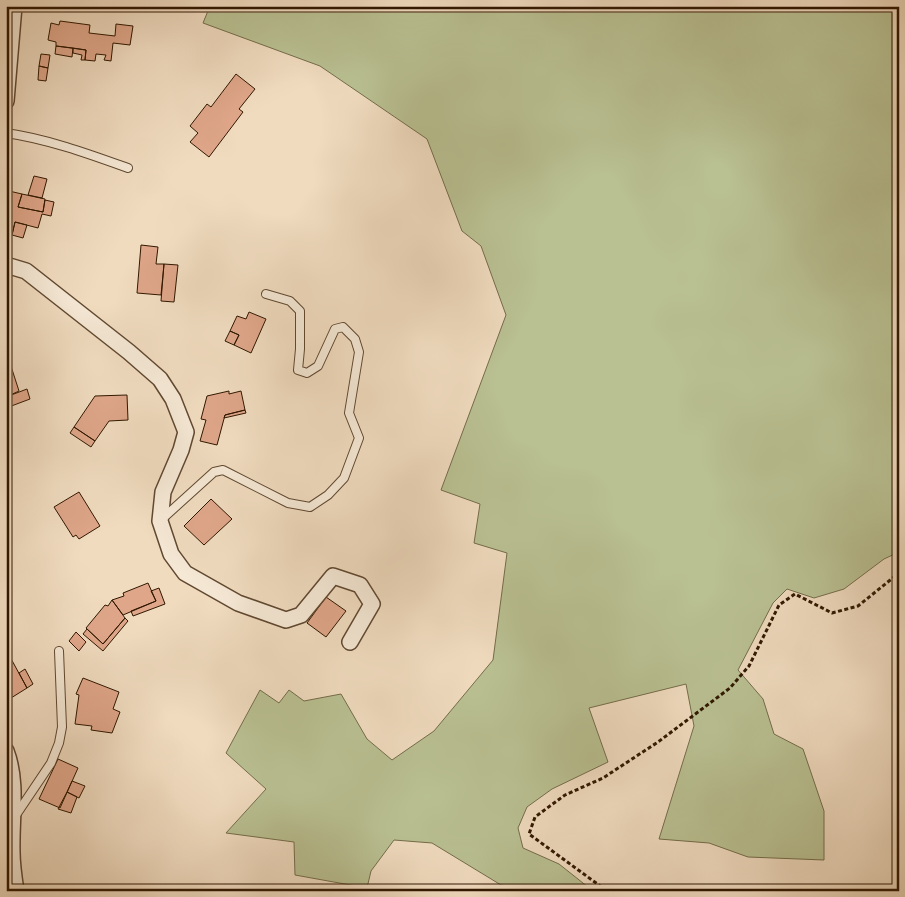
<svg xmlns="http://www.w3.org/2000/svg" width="905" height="897" font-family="'Libre Caslon Text',serif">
	<rect width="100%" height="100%" fill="#f0dbbf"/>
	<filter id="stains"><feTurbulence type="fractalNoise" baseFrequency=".004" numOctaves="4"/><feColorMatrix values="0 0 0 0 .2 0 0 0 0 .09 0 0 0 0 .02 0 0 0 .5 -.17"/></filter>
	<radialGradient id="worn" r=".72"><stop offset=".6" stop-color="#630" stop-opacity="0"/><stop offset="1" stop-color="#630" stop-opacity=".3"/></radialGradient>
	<path fill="#b9c092" stroke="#746c49" d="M 210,6 L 899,6 L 899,552 L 884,559 L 844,589 L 814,598 L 787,589 L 773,603 L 738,670 L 763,699 L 774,734 L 803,749 L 824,811 L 824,860 L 748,857 L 709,843 L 659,839 L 694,726 L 686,684 L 589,708 L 608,762 L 552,789 L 527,807 L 518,828 L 523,848 L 559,864 L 593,891 L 540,891 L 501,885 L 432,843 L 394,840 L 371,871 L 367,888 L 295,875 L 294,842 L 226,833 L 266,789 L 226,753 L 260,690 L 279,703 L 289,690 L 304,701 L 341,694 L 367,739 L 392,760 L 434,731 L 493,660 L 507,553 L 474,543 L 480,504 L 441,490 L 506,315 L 481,246 L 462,231 L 427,139 L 320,66 L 203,23 Z"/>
	<path fill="#dfa689" stroke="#301700" d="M 60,21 L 90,25 L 89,33 L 115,36 L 116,24 L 133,26 L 130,45 L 113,43 L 111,61 L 104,60 L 106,55 L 96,54 L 95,61 L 85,60 L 86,50 L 56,46 L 56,42 L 48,40 L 51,23 L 59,25 Z
		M 56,46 L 73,48 L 72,57 L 55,54 Z
		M 73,48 L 86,50 L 85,60 L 81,60 L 82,55 L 73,53 Z
		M 41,54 L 50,55 L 48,68 L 39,66 Z
		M 39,66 L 48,68 L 46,81 L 38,80 Z
		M 236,74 L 255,89 L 239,109 L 243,112 L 209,157 L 190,142 L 198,133 L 190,126 L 207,104 L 211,107 Z
		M 34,176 L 47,179 L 42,198 L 28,195 Z
		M 9,191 L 22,194 L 18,207 L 43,212 L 45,200 L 54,202 L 51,216 L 42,214 L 38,228 L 15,222 L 12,235 L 6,234 L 6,204 Z
		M 22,194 L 45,199 L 43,212 L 18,207 Z
		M 15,222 L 27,225 L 23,238 L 12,235 Z
		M 141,245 L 158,247 L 156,264 L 164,264 L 161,295 L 137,293 Z
		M 164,264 L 178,265 L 174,302 L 161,301 Z
		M 249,312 L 266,319 L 251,353 L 234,345 L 239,335 L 230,331 L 237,316 L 246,319 Z
		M 230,331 L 239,335 L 234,345 L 225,341 Z
		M 9,360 L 19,391 L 6,397 L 6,361 Z
		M 27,389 L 30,399 L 6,408 L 6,397 Z
		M 229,391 L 229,394 L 241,391 L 245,410 L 225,415 L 217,445 L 200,441 L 206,420 L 201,419 L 207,396 Z
		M 127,395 L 128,420 L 109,421 L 95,441 L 74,427 L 95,396 Z
		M 245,410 L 246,413 L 224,418 L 225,415 Z
		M 74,427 L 95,441 L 91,447 L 70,433 Z
		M 79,492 L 100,526 L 79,539 L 76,535 L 73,537 L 54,507 Z
		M 211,499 L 232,519 L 204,545 L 184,526 Z
		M 148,583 L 156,601 L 123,615 L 112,600 L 124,596 L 123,593 Z
		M 159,588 L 165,604 L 133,616 L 131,611 L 156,601 L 151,591 Z
		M 326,597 L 346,611 L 326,637 L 307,623 Z
		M 112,600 L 125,618 L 103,644 L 86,628 L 105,605 L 108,606 Z
		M 125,618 L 128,621 L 103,651 L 83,634 L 87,629 L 103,644 Z
		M 76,632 L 86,642 L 79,651 L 69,641 Z
		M 9,655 L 27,688 L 11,698 L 6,689 L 6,657 Z
		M 25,669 L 33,684 L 27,688 L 19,673 Z
		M 83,678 L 119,692 L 113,709 L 120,712 L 112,733 L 91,730 L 92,726 L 75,724 L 79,695 L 76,694 Z
		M 58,759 L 78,768 L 60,808 L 39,799 Z
		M 72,781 L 85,786 L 79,798 L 67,792 Z
		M 67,792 L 77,797 L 71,813 L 58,809 Z"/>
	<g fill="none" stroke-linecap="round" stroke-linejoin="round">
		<g stroke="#604830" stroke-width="10">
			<path id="service" d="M 6,133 C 48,139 89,154 128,168
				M 161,520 L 214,472 L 223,470 L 288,503 L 310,507 L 328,495 L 344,478 L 359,438 L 349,413 L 359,352 L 355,339 L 343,327 L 335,329 L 318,366 L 307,373 L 298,370 L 300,349 L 300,311 L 290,301 L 266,294
				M 14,818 L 51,763 L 59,743 L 62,727 L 59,651"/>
		</g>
		<g stroke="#604830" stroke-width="18">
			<path id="minor" d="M 6,101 L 14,6
				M 6,265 L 26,271 L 129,352 L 160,379 L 173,399 L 186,432 L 181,450 L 163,492 L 160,521 L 171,554 L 185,573 L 238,603 L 286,620 L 301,615 L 333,576 L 360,585 L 372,604 L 350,642
				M 6,751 C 18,782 11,819 12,852 C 12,865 14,878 16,891"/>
		</g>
		<path stroke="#301700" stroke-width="3" stroke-dasharray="4 2.5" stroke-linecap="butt" d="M 607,891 L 529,834 L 535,817 L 565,795 L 603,778 L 658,742 L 730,688 L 749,666 L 779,605 L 795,594 L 832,613 L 858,606 L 899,573"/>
		<use href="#service" stroke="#f5e8d5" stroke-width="8"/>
		<use href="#minor" stroke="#f5e8d5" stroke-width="15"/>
	</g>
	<rect width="905" height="897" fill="none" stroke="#f0dbbf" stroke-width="25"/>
	<rect x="8" y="8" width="890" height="882" fill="none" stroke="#301700" stroke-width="2.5"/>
	<rect x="12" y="12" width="880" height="872" fill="none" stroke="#301700"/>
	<rect width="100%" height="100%" filter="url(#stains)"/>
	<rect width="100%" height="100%" fill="url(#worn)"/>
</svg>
